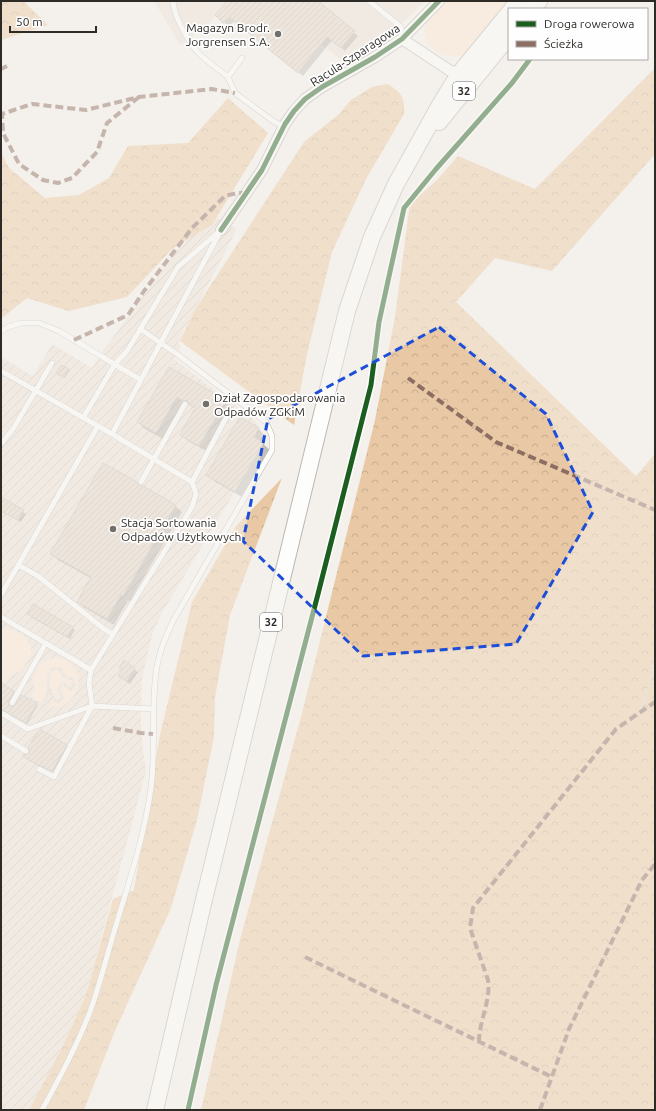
<svg xmlns="http://www.w3.org/2000/svg" width="656" height="1111" font-family="Ubuntu,sans-serif">
	<defs>
		<pattern id="industrial-furrows" width="10" height="10" patternUnits="userSpaceOnUse"><rect width="10" height="10" fill="#ede3da"/><path d="M-1 1l2-2M0 10L10 0M9 11l2-2" fill="none" stroke="#ccc3bb"/></pattern>
		<pattern id="forest-crowns" width="20" height="18" patternUnits="userSpaceOnUse"><rect width="20" height="18" fill="#e9c9a5"/><path d="M2 6a3 3 0 1 1 6 0M12 15a3 3 0 1 1 6 0" fill="none" stroke="#c8ad8e"/></pattern>
		<pattern id="building-hatch" width="6" height="6" patternUnits="userSpaceOnUse"><rect width="6" height="6" fill="#e5d8c9"/><path d="M-1 1l2-2M0 6l6-6M5 7l2-2" fill="none" stroke="#c5baad"/></pattern>
	</defs>
	<rect width="100%" height="100%" fill="#f4f0eb"/>
	<path fill="#ede3da" d="M 154,1 L 227,1 L 205,28 L 180,45 Z
		M 271,1 L 425,1 L 397,29 L 343,62 Z"/>
	<path fill="url(#industrial-furrows)" d="M 212,215 L 237,229 L 178,343 L 181,347 L 174,359 L 253,419 L 260,428 L 264,443 L 162,613 L 152,635 L 142,679 L 141,708 L 141,733 L 146,771 L 86,995 L 64,1044 L 29,1110 L 1,1110 L 1,357 L 33,376 L 52,344 L 92,368 L 104,349 L 179,248 Z"/>
	<path fill="#fae6d1" d="M 444,1 L 513,1 L 471,49 C 447,70 413,43 429,17 C 433,11 440,6 444,1 Z
		M 4,629 C 20,629 34,640 31,657 L 30,657 L 21,671 L 11,674 L 6,681 L 8,683 L 1,680 L 1,630 Z
		M 52,658 C 60,657 64,659 70,663 C 89,676 74,710 52,707 L 51,709 L 48,707 L 52,700 L 55,703 L 58,703 L 64,699 C 63,693 57,691 62,685 L 65,686 L 70,692 C 75,689 76,682 74,678 L 66,676 L 61,668 L 52,668 L 47,674 L 47,692 L 41,703 L 30,696 L 35,689 L 32,678 L 42,663 Z
		M 55,670 L 60,671 L 63,677 L 72,681 L 71,686 L 70,687 L 64,682 L 59,685 L 57,689 L 60,698 L 58,700 L 56,699 C 51,691 44,676 55,670 Z"/>
	<path fill="url(#forest-crowns)" d="M 1,1 L 23,1 L 48,25 L 1,40 Z
		M 655,68 L 655,154 L 552,271 L 495,258 L 456,302 L 636,476 L 655,454 L 655,1110 L 201,1110 L 240,940 L 302,713 L 375,420 L 395,317 L 410,204 L 437,180 L 458,156 L 535,189 Z
		M 387,84 C 402,92 405,98 404,114 L 366,179 L 332,252 L 307,354 L 294,425 L 180,341 L 196,308 L 304,142 L 338,115 L 351,100 L 372,87 Z
		M 228,98 L 268,133 L 212,225 L 173,248 L 127,297 L 69,311 L 27,298 L 1,319 L 1,152 L 9,168 L 45,198 L 79,195 L 109,178 L 128,146 L 188,143 Z
		M 282,478 L 230,615 L 215,697 L 214,737 L 197,820 L 171,908 L 114,1033 L 84,1110 L 29,1110 L 64,1044 L 86,995 L 113,899 L 134,890 L 160,735 L 192,602 L 236,526 Z"/>
	<path fill="#0003" d="M 228,1 L 317,1 L 358,36 L 345,51 L 332,40 L 303,76 L 235,21 L 228,26 L 217,15 Z
		M 170,369 L 225,401 L 232,407 L 206,451 L 188,441 L 181,434 L 196,409 L 193,407 L 184,403 L 163,439 L 145,429 L 138,422 Z
		M 68,370 L 69,371 L 65,378 L 58,374 Z
		M 258,429 L 265,435 L 261,442 L 270,450 L 242,497 L 214,481 L 208,474 Z
		M 1,498 L 26,514 L 21,522 L 1,511 Z
		M 175,506 L 182,512 L 130,601 L 128,600 L 114,625 L 85,608 L 78,602 L 92,579 L 58,560 L 51,553 Z
		M 28,614 L 72,627 L 75,630 L 70,639 L 31,617 Z
		M 124,662 L 138,672 L 130,684 L 119,676 L 123,670 Z
		M 3,685 L 15,693 L 9,704 L 11,708 L 16,706 L 22,696 L 38,705 L 27,724 L 5,710 L 1,711 L 1,688 Z
		M 66,746 L 67,747 L 53,772 L 25,757 L 31,753 Z"/>
	<path fill="url(#building-hatch)" stroke="#c1bebb" d="M 227,1 L 318,1 L 355,31 L 341,48 L 327,37 L 298,73 L 230,18 L 223,23 L 215,15 Z
		M 61,365 L 69,369 L 64,378 L 56,373 Z
		M 169,367 L 226,400 L 199,446 L 180,435 L 195,408 L 189,404 L 187,400 L 183,401 L 177,397 L 156,433 L 137,422 Z
		M 240,417 L 259,428 L 254,437 L 264,443 L 235,492 L 206,475 Z
		M 103,463 L 137,482 L 139,485 L 143,486 L 176,505 L 123,596 L 121,595 L 107,619 L 77,602 L 91,577 L 50,554 Z
		M 1,497 L 24,510 L 18,520 L 1,511 Z
		M 33,604 L 73,627 L 67,637 L 27,614 Z
		M 124,660 L 135,668 L 127,681 L 118,676 L 122,670 L 119,668 Z
		M 1,683 L 14,691 L 8,703 L 10,707 L 15,705 L 21,695 L 37,703 L 26,723 L 1,709 Z
		M 40,729 L 67,745 L 52,771 L 38,765 L 22,756 L 24,754 L 26,755 L 29,753 L 30,751 L 28,747 Z"/>
	<g fill="none" stroke-linecap="round" stroke-linejoin="round">
		<g stroke="#bab7b3" stroke-width="6">
			<path id="service" d="M 173,1 C 174,16 186,36 195,49 C 203,59 218,69 228,77
				M 369,1 L 401,27 L 402,38
				M 242,58 L 228,77 L 235,93 L 273,121 L 284,127
				M 1,331 L 8,327 L 21,323 L 39,323 L 59,331 L 141,380
				M 1,371 L 112,434 L 192,482 L 196,494 L 192,507 L 91,670 L 89,683 L 92,706 L 28,729 L 1,713
				M 83,418 L 115,364 L 127,351 L 178,267 L 221,230 L 112,434
				M 1,444 L 13,429 L 52,363
				M 141,482 L 185,404
				M 192,482 L 227,416
				M 18,565 L 38,576 L 104,629 L 113,634
				M 1,595 L 98,426
				M 1,617 L 91,670
				M 12,703 L 46,643
				M 1,736 L 26,751
				M 39,769 L 54,777 L 92,706 L 153,709
				M 42,1110 C 60,1077 78,1044 91,1009 C 101,981 108,951 117,922 C 130,879 145,833 151,788 C 156,750 151,711 156,673 C 158,654 166,636 174,619 L 272,450 L 272,436 L 266,422 L 177,354 L 140,329"/>
		</g>
		<g stroke="#bab7b3" stroke-width="12">
			<path id="minor" d="M 402,39 L 449,70 L 459,74
				M 221,230 L 262,170 L 285,124 L 294,111 L 305,99 L 322,87 L 375,57 L 402,39 L 439,1"/>
		</g>
		<g stroke="#bab7b3" stroke-width="18">
			<path id="primary" d="M 512,9 L 519,1
				M 532,9 L 539,1
				M 439,122 L 509,36
				M 155,1110 L 202,908 L 347,311 L 372,237 L 396,184 L 440,105 L 459,74 L 509,13"/>
		</g>
		<path stroke="#dbdbd9" stroke-width="2" stroke-dasharray="2 2" stroke-linecap="butt" d="M 639,713 L 647,692 L 655,659
			M 33,719 C 38,712 44,704 47,696 C 50,688 44,663 60,669 L 65,677 L 73,680 L 74,684 L 72,688 L 69,688 L 64,684 L 60,685 L 59,690 L 62,698 L 60,701 L 55,700 L 48,691"/>
		<use href="#service" stroke="#fdfdfc" stroke-width="5"/>
		<use href="#minor" stroke="#fdfdfc" stroke-width="10"/>
		<use href="#primary" stroke="#fdfdfc" stroke-width="16"/>
		<path stroke="#8d6e63" stroke-width="4" stroke-dasharray="8 4" stroke-linecap="butt" d="M 1,69 L 7,66
			M 139,97 L 107,123 L 97,152 L 72,178 L 58,183 L 43,180 L 19,164 L 3,133 L 2,114 L 32,104 L 86,110 L 139,97 L 212,89 L 235,93
			M 74,340 L 128,315 L 144,291 L 192,228 L 225,196 L 237,193 L 246,193
			M 408,378 L 496,442 L 655,510
			M 113,728 L 141,733 L 153,734
			M 305,957 L 552,1077
			M 479,1042 C 479,1021 491,1001 488,980 L 470,928 L 473,908 L 616,729 L 655,702
			M 540,1110 L 569,1029 L 642,880 L 655,864"/>
		<g stroke="#fefefe" stroke-width="8">
			<path id="cycleway" d="M 221,230 L 262,170 L 285,124 L 294,111 L 305,99 L 322,87 L 375,57 L 402,39 L 439,1
				M 188,1110 L 216,985 L 318,594 L 371,385 L 379,322 L 404,208 L 436,169 L 512,83 L 530,59"/>
		</g>
		<use href="#cycleway" stroke="#1b5e20" stroke-width="5"/>
	</g>
	<path d="M0 0H656V1111H0ZM 439,327 L 546,414 L 593,512 L 516,644 L 363,656 L 243,541 L 268,419 Z" fill="#f4f0eb" fill-opacity=".55" fill-rule="evenodd"/>
	<path fill="none" stroke="#1d4ed8" stroke-width="3" stroke-dasharray="8 5" stroke-linejoin="round" d="M 439,327 L 546,414 L 593,512 L 516,644 L 363,656 L 243,541 L 268,419 Z"/>
	<g fill="#73706c" stroke="#fefefe" stroke-width="1.5">
		<circle cx="278" cy="34" r="4"/>
		<circle cx="206" cy="404" r="4"/>
		<circle cx="113" cy="529" r="4"/>
	</g>
	<g text-anchor="middle" dominant-baseline="central" stroke-width="3.5" stroke-linejoin="round" paint-order="stroke">
		<g fill="#fefefe" stroke="#6c6a68" stroke-width="1">
			<rect x="453" y="82" width="22" height="18" rx="3"/>
			<rect x="260" y="613" width="22" height="18" rx="3"/>
		</g>
		<g font-size="11" font-weight="bold" fill="#2e2b27">
			<text x="464" y="91">32</text>
			<text x="271" y="622">32</text>
		</g>
		<g font-size="12" fill="#2e2b27" stroke="#fefefe" text-anchor="start">
			<text x="270" y="27" text-anchor="end">Magazyn Brodr.<tspan x="270" dy="14">Jorgrensen S.A.</tspan></text>
			<text x="214" y="397">Dział Zagospodarowania<tspan x="214" dy="14">Odpadów ZGKiM</tspan></text>
			<text x="121" y="522">Stacja Sortowania<tspan x="121" dy="14">Odpadów Użytkowych</tspan></text>
		</g>
		<g font-size="12" fill="#2e2b27" stroke="#fefefe">
			<text transform="translate(355 55) rotate(-33)">Racula-Szparagowa</text>
		</g>
	</g>
	<rect width="656" height="1111" fill="none" stroke="#2e2b27" stroke-width="4"/>
	<rect x="508" y="8" width="140" height="52" fill="#fefefe" stroke="#abaaa8"/>
	<rect x="516" y="21" width="20" height="6" fill="#1b5e20" stroke="#abaaa8"/>
	<text x="544" y="28" font-size="12" fill="#2e2b27">Droga rowerowa</text>
	<rect x="516" y="41" width="20" height="6" fill="#8d6e63" stroke="#abaaa8"/>
	<text x="544" y="48" font-size="12" fill="#2e2b27">Ścieżka</text>
	<path d="M10 26v6h86v-6" fill="none" stroke="#2e2b27" stroke-width="2"/>
	<text x="16" y="26" font-size="12" fill="#2e2b27" stroke="#fefefe" stroke-width="3" paint-order="stroke">50 m</text>
</svg>
